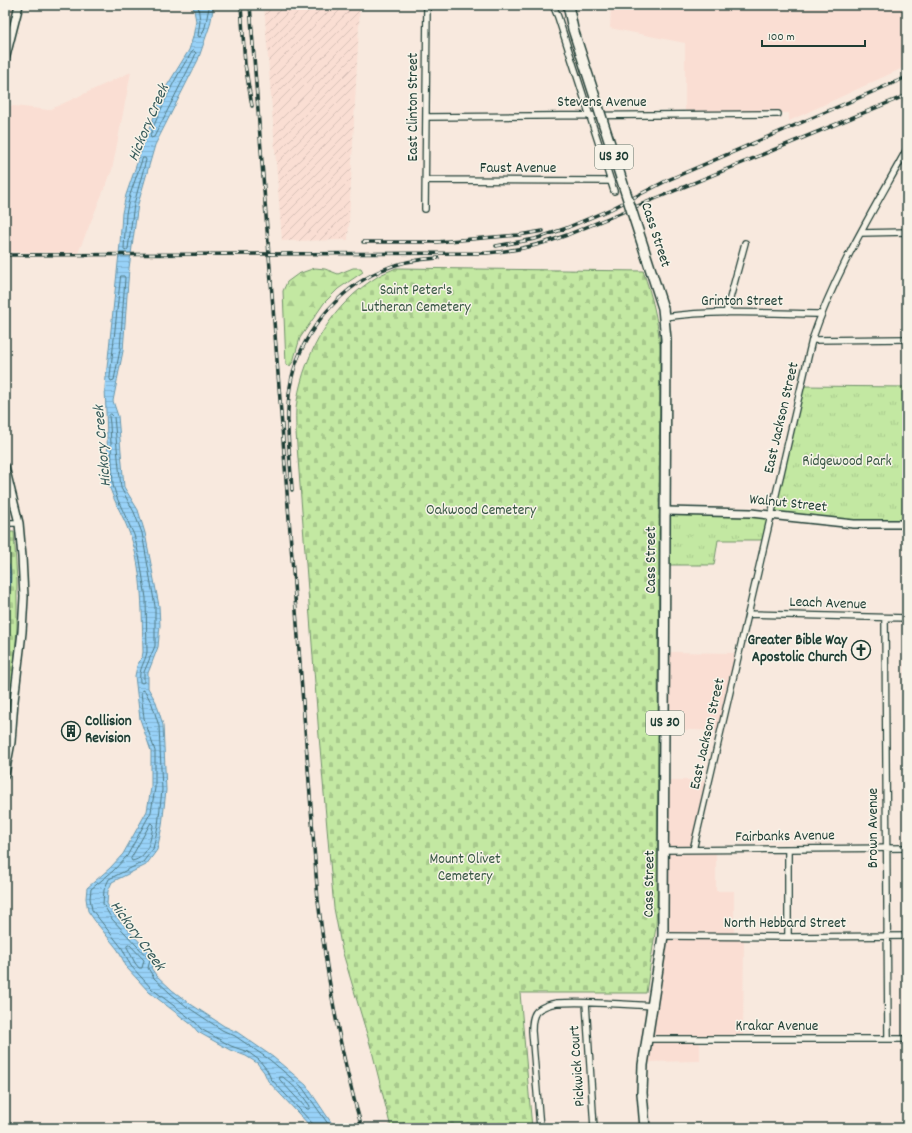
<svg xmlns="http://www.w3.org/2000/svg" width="912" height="1133" font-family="Dekko,sans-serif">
	<defs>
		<pattern id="industrial-furrows" width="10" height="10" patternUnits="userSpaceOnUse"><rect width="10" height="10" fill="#faded3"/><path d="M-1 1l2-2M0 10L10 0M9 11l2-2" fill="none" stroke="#d6bfb6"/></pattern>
		<pattern id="grass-tufts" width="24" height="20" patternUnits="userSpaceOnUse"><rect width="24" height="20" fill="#c3e8a2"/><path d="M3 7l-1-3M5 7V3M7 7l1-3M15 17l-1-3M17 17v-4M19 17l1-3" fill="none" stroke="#a7c88c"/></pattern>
		<pattern id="forest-firs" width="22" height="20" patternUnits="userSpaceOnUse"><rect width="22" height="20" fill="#c3e8a2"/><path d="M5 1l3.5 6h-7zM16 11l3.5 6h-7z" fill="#a7c88c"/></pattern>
		<pattern id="cemetery-stones" width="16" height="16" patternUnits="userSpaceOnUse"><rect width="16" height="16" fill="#c3e8a2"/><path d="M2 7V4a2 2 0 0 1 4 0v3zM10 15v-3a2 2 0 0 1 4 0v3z" fill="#a7c88c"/></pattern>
		<pattern id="water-rules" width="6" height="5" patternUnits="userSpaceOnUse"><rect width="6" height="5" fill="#98d2f8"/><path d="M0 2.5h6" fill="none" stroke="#83b5d5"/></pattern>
	</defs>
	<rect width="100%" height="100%" fill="#f8e9de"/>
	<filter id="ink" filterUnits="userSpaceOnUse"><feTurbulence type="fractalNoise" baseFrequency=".025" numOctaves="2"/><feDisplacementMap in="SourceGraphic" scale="8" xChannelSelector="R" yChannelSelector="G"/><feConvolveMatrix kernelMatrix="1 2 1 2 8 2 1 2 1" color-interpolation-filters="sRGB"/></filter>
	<g filter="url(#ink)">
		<path fill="#faded3" d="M 611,5 L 907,5 L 907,66 L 789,121 L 789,113 L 685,113 L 685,43 L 610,28 Z
			M 131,72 L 112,170 L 78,253 L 5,252 L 5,105 L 49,110 Z
			M 666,652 L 738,653 L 721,731 L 665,729 Z
			M 665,780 L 710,780 L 693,850 L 665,850 Z
			M 664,850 L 716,851 L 716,891 L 734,891 L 734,937 L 744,937 L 743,1038 L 700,1038 L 700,1061 L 645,1062 L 664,934 Z"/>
		<path fill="url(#industrial-furrows)" d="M 5,5 L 16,5 L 5,49 Z
			M 264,5 L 360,5 L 348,240 L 282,241 Z"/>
		<path fill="url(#grass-tufts)" stroke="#71926b" d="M 803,386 L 907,387 L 907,523 L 855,523 L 773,515 Z
			M 667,511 L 771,516 L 765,540 L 718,540 L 714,565 L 667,565 Z"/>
		<path fill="url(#forest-firs)" stroke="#71926b" d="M 315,268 L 325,269 L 338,274 L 353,268 L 361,268 L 363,272 L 338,289 L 324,303 L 300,338 L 293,362 L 290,366 L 286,365 L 283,291 L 287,282 L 298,274 Z"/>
		<path fill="url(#cemetery-stones)" stroke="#71926b" d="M 396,268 L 643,271 C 652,296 658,320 660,347 L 657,895 L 656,927 L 646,993 L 520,993 L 532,1128 L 391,1128 L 372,1051 L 342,950 L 334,908 L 319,736 L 296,432 C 296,422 295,411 297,401 C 305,351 333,304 377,277 C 383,273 390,271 396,268 Z
			M 5,532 L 14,532 L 17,581 L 17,626 L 9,742 L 5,761 Z"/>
		<path fill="url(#water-rules)" stroke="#6896aa" d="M 193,5 L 214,5 L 210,25 L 198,60 L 155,145 L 138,204 L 129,268 L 123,351 L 113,401 L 118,416 L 124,487 L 138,510 L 145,533 L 159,606 L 160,625 L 158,647 L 148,673 L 148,688 L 156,702 L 163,725 L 166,790 L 162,826 L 157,850 L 146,865 L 112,882 L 108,891 L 107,904 L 115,916 L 149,952 L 156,962 L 151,968 L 156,975 L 172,990 L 189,1003 L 224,1026 L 237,1032 L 273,1057 L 306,1085 L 335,1128 L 312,1128 L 268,1081 L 264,1072 L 257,1063 L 246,1056 L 230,1050 L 198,1032 L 192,1025 L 149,992 L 127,968 L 118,950 L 95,921 L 88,911 L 86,898 L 87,888 L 110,868 L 123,854 L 147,811 L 151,788 L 151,751 L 140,719 L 135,676 L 138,662 L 142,658 L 143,652 C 142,614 143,574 131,537 C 125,519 115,504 109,486 L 105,387 L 120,244 L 122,213 L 126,195 L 147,134 L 165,89 L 189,50 L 193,37 L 196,21 Z
			M 5,561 C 8,563 10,565 10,569 C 12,576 10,599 5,604 Z"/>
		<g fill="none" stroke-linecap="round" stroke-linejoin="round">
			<path stroke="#4f7982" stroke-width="1" d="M 198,5 L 200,21 L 198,36 L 200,37 C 207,30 206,15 210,5
				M 194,51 L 196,53 L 194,58 L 154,137 L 151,138 L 150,135 C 162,106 174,78 192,52 Z
				M 143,158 L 145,158 L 146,160 L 134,204 L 128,249 L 125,251 L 124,249 L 126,214 L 130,195 Z
				M 121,276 L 124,276 L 125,278 L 120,350 L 114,380 L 111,381 L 110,379 Z
				M 111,414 L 114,417 L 121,488 L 134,512 L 142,533 L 155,606 L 155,646 L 144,672 L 144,682 L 142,683 L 140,682 C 138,669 145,663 147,652 L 146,598 L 140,560 L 134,535 L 117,498 L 113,485 L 110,424 L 109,416 Z
				M 151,823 L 153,825 C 151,839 148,858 132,861 L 131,859 Z
				M 128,945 L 130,945 L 144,960 L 142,968 L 139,968 L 135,963 L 127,947 Z
				M 280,1077 L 283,1077 L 299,1091 L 310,1106 L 309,1109 L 307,1109 L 280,1080 Z
				M 314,1128 L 313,1124 L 271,1079 L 267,1070 L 259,1060 L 248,1052 L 231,1046 L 201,1029 L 195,1022 L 152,989 L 131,966 L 122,948 L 92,910 L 90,898 L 91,889 L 113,871 L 127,856 L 151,812 L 155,788 L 155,751 L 144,718 L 141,692 L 142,690 L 145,691 L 152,704 L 159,726 L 162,790 L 158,826 L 153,849 L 143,862 L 109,879 L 104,890 L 103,904 L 112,919 L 150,960 L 148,968 L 154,978 L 170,993 L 186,1006 L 222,1030 L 235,1036 L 270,1060 L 302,1087 L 331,1128"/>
			<g stroke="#1f3d34" stroke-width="8">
				<path id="minor" d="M 553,5 L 558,17 L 614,191
					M 426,117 L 778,114
					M 426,180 L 611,181
					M 425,209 L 427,5
					M 861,233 L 907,232
					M 726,313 L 745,243
					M 664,317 C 716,310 769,313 821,314
					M 812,340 L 907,339
					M 5,523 L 19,523
					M 748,614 L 907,618
					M 885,618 L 888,1039
					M 664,850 L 907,848
					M 693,850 L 812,340 C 835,272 873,211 907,149
					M 663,936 L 788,937 L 907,936
					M 788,937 L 788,849
					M 586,1003 L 594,1128
					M 647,1039 L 907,1039
					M 540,1128 L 532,1031 C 532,1025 532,1016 537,1011 C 542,1007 550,1004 557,1003 C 588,1001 621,1004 652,1006"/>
			</g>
			<g stroke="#1f3d34" stroke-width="10">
				<path id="tertiary" d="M 5,60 L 19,5
					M 5,467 L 19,523 L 22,557 L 24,597 L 22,632 L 14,701 L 11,742 L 5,774
					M 666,511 L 751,513 L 854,524 L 907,524"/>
			</g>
			<g stroke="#1f3d34" stroke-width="12">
				<path id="primary" d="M 645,1128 L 642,1093 L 643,1065 L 663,936 L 663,915 L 666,339 L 663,308"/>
			</g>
			<use href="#minor" stroke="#f7f3e8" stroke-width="5.5"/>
			<use href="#tertiary" stroke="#f7f3e8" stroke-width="7"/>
			<use href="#primary" stroke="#f7f3e8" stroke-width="9"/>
			<g stroke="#1f3d34" stroke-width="3.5">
				<path id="rail" d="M 241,5 L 245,64 L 252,106
					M 250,5 L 318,900 C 327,978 340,1053 362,1128
					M 363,242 L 437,242 L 519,235 L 543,231
					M 496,246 L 535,239 L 564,229 L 611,209 L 668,180 L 907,77
					M 5,255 L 487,253 C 515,251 541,245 567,235 L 907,95
					M 292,490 C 290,456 285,421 290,387 C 298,337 336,290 382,270 C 400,262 419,259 438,258"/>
			</g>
			<use href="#rail" stroke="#f7f3e8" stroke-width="2" stroke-dasharray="6" stroke-linecap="butt"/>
			<g stroke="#1f3d34" stroke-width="12" stroke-linecap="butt">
				<path id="primary-bridge" d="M 568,5 L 573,29 L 663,308"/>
			</g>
			<use href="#primary-bridge" stroke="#f7f3e8" stroke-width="9"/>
		</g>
	</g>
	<defs>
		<g id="church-ring" transform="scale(1)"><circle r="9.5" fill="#f7f3e8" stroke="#1f3d34" stroke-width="1.5"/><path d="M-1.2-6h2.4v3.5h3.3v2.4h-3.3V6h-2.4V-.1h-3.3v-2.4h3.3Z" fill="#1f3d34"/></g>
		<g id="building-ring" transform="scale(1)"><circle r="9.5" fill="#f7f3e8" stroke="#1f3d34" stroke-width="1.5"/><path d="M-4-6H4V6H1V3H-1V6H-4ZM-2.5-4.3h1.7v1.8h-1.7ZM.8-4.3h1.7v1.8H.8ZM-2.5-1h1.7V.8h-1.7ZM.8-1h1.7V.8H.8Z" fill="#1f3d34"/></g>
	</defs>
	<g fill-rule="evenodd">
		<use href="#church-ring" x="861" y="650"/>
		<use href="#building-ring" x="71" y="731"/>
	</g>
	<g text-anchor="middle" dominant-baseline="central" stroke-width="3" stroke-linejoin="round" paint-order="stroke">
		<g fill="#f7f3e8" stroke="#60746a" stroke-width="1">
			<rect x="595" y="145" width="38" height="24" rx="3"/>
			<rect x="646" y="711" width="38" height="24" rx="3"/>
		</g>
		<g font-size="14" font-weight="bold" fill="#1f3d34">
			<text x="614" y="157">US 30</text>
			<text x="665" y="723">US 30</text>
		</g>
		<g font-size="15" fill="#1f3d34" stroke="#f7f3e8">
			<text x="602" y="103">Stevens Avenue</text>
			<text transform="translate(414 107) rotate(-90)">East Clinton Street</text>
			<text x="518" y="169">Faust Avenue</text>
			<text transform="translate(655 235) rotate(72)">Cass Street</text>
			<text x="742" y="302">Grinton Street</text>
			<text transform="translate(782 418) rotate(-77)">East Jackson Street</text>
			<text transform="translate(788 504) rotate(6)">Walnut Street</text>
			<text transform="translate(652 560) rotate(-90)">Cass Street</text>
			<text transform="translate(828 604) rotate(2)">Leach Avenue</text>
			<text transform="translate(708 734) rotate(-77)">East Jackson Street</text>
			<text transform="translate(874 828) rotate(-90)">Brown Avenue</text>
			<text transform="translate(785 837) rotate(-1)">Fairbanks Avenue</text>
			<text transform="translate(650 884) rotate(-89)">Cass Street</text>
			<text x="785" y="924">North Hebbard Street</text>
			<text x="777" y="1027">Krakar Avenue</text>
			<text transform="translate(578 1066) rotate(-94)">Pickwick Court</text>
		</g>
		<g font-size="15" fill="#385744" stroke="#f7f3e8">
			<text x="416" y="291">Saint Peter's<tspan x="416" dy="17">Lutheran Cemetery</tspan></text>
			<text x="847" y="462">Ridgewood Park</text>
			<text x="481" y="511">Oakwood Cemetery</text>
			<text x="465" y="860">Mount Olivet<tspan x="465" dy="17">Cemetery</tspan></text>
		</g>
		<g font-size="15" font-weight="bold" fill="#1f3d34" stroke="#f7f3e8" text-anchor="end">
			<text x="847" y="641">Greater Bible Way<tspan x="847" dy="17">Apostolic Church</tspan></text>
			<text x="85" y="722" text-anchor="start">Collision<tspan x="85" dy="17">Revision</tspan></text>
		</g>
		<g font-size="16" font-style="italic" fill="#375b5b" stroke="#f7f3e8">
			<text transform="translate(149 123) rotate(-67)">Hickory Creek</text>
			<text transform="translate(103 446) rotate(-95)">Hickory Creek</text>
			<text transform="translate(137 936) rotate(54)">Hickory Creek</text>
		</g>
	</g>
	<rect width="912" height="1133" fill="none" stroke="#f7f3e8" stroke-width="20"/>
	<rect x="10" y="10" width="892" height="1113" fill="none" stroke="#1f3d34" stroke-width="1.5" filter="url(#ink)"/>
	<path d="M762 40v6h103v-6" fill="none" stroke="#1f3d34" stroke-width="2"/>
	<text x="768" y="40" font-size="12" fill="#1f3d34" stroke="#f7f3e8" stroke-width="3" paint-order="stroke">100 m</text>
</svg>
